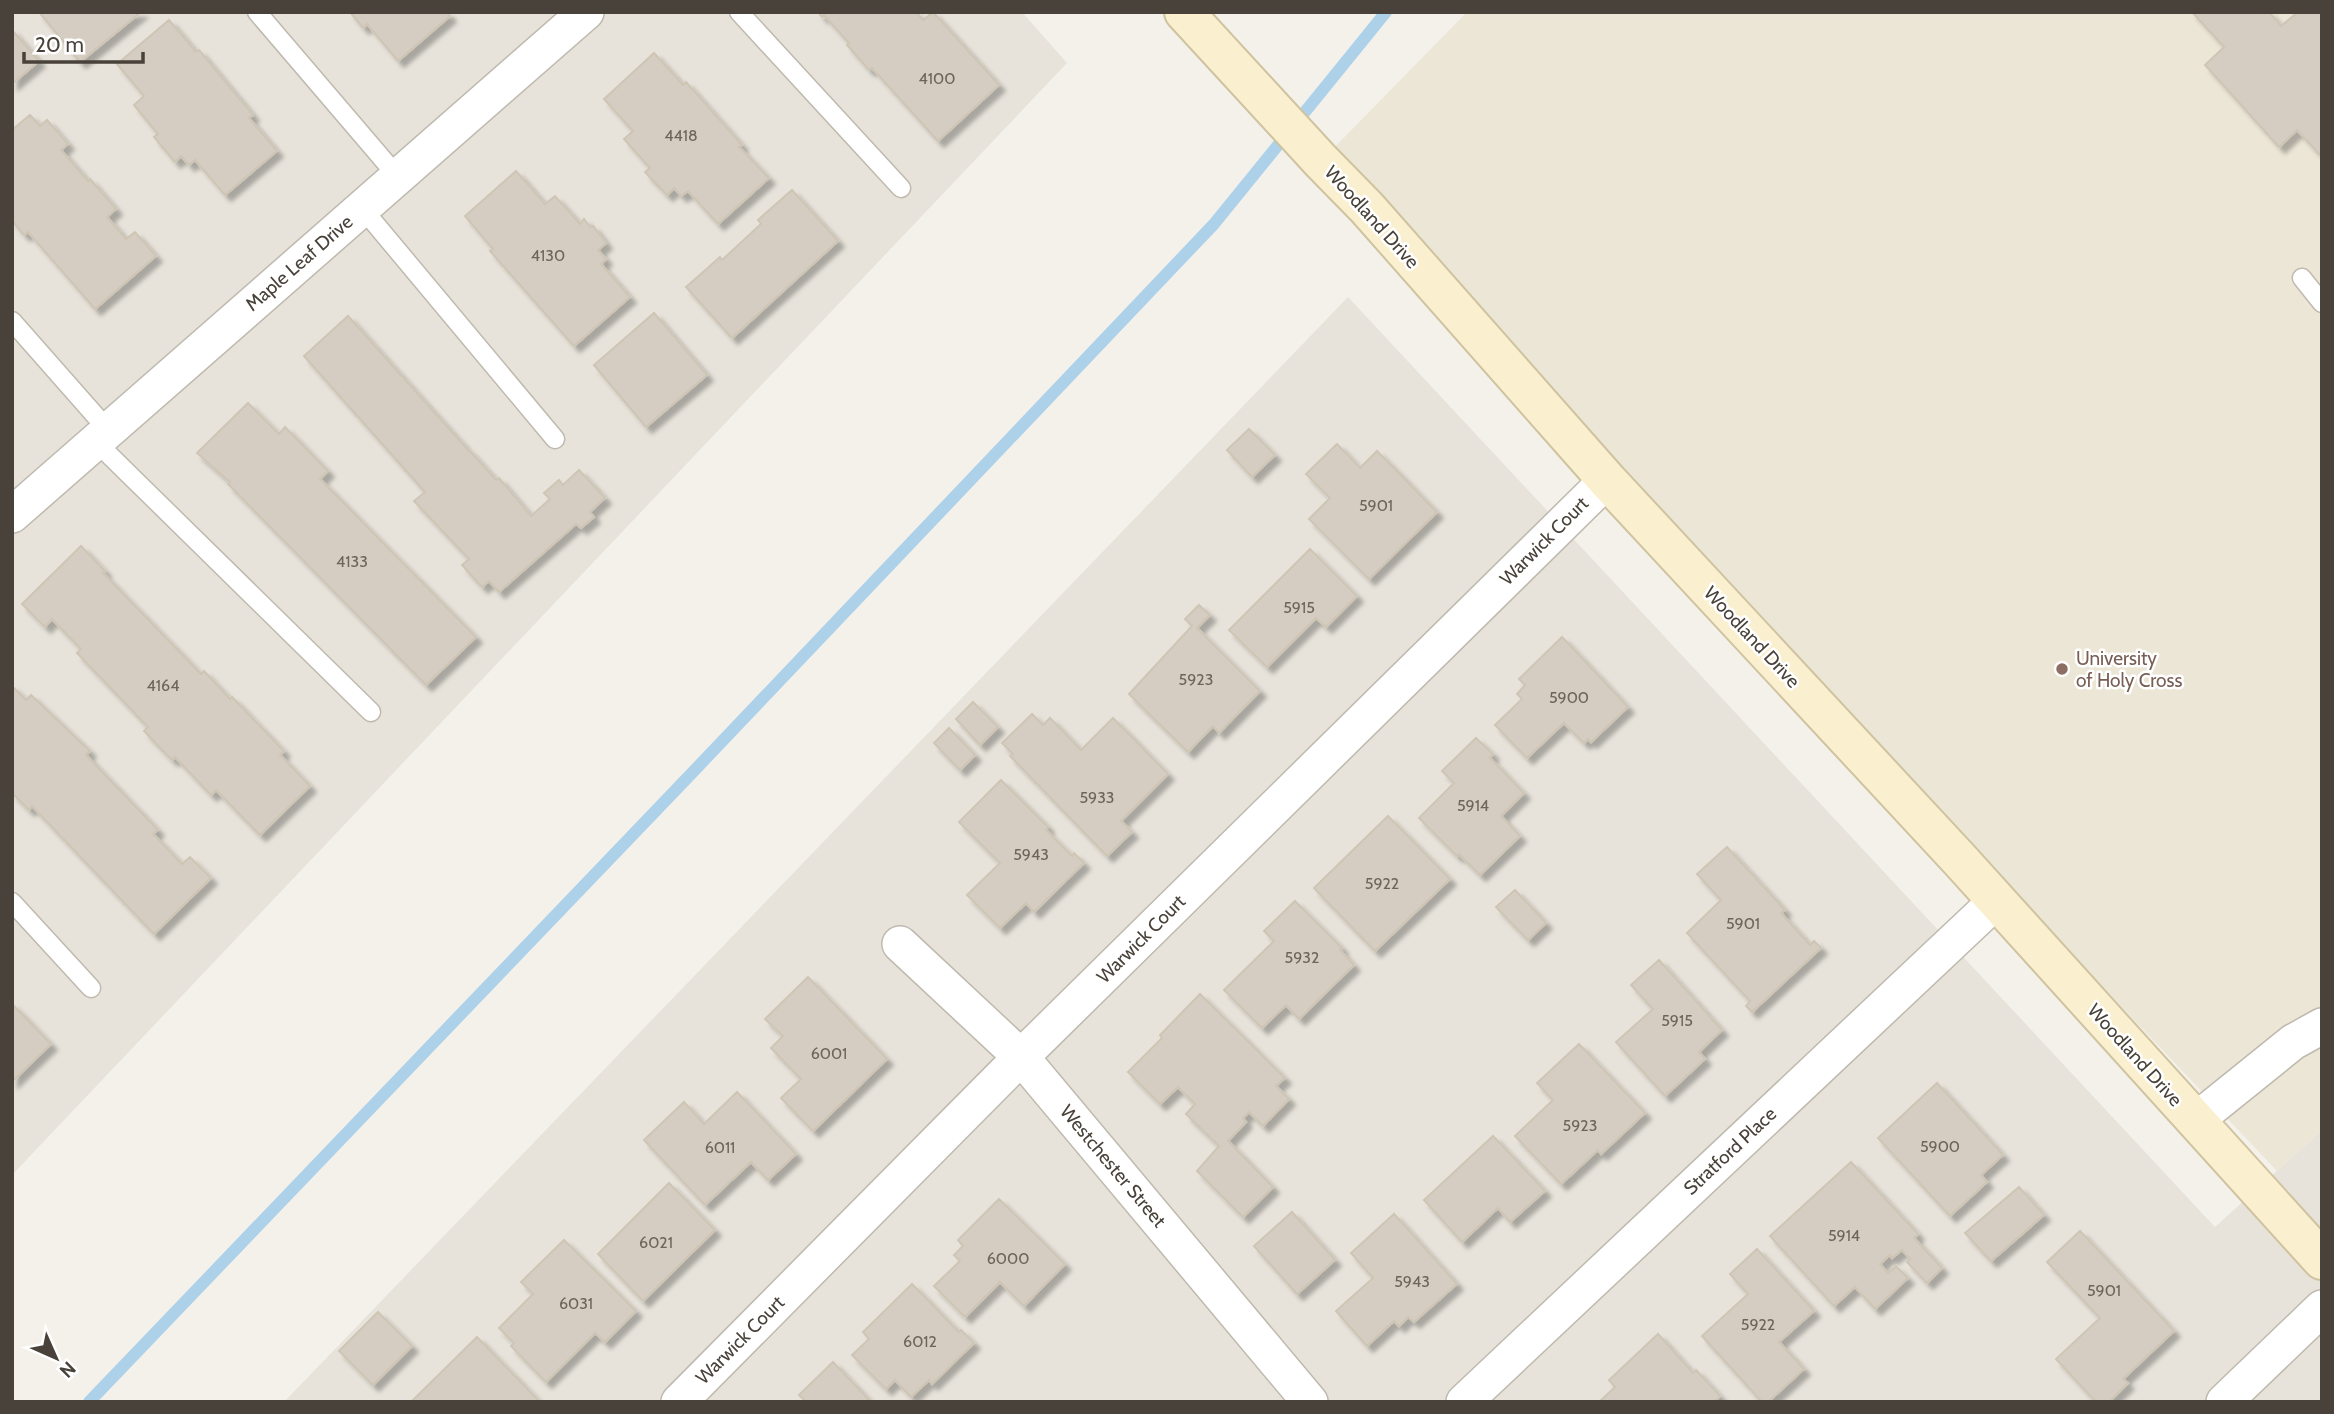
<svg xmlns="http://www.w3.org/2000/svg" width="2334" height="1414" font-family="Cabin,sans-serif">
	<defs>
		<filter id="shadow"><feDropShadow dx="6" dy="6" stdDeviation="2" flood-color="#0004"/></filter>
	</defs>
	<rect width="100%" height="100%" fill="#f4f1eb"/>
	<path fill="#e7e3da" d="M 12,12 L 1022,12 L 1067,63 L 12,1175 Z
		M 1348,297 L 2215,1227 L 2322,1130 L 2322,1402 L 284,1402 Z"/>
	<path fill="#ece6d7" d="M 1467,12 L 2322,12 L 2322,1130 L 2277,1171 L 1321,161 Z"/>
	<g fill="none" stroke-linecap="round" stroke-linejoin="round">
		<path stroke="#aed1ea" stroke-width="12" d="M 89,1402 L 691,774 L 1214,224 L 1386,12"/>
	</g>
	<path fill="#d5cdc2" stroke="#cfc5b5" stroke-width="2" filter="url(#shadow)" d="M 39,12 L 141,12 L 80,62 Z
		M 350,12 L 447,12 L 450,16 L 398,61 L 367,24 L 363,28 Z
		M 818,12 L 916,12 L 923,20 L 933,12 L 999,85 L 938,141 L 872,68 L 869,70 L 847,45 L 849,43 L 824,15 L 822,17 Z
		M 2192,12 L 2269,12 L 2281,26 L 2298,12 L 2322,12 L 2322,157 L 2297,130 L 2279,147 L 2205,65 L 2224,47 Z
		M 169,20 L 196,52 L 199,50 L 253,115 L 249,118 L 277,151 L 225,195 L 195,160 L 189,165 L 181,156 L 175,162 L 154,137 L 158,134 L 134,105 L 144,96 L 117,64 Z
		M 12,30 L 39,61 L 12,84 Z
		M 654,53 L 683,85 L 686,82 L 742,145 L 739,147 L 769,178 L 718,224 L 688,191 L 681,196 L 674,188 L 667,195 L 645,172 L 650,168 L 624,139 L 633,131 L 604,99 Z
		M 30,115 L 40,126 L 47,120 L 68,144 L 61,150 L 88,181 L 90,179 L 116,209 L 107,217 L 126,239 L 135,232 L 156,256 L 95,309 L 28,232 L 24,235 L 12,221 L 12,130 Z
		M 516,171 L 545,204 L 555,196 L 580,224 L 584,219 L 590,227 L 593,226 L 606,243 L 598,250 L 606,259 L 601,264 L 630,297 L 574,346 L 490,251 L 493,249 L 465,216 Z
		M 792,190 L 838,241 L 732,338 L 686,287 L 720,257 L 722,260 L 761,224 L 758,220 Z
		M 654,313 L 707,375 L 646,427 L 594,365 Z
		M 348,316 L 469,451 L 470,451 L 496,480 L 499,478 L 531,516 L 550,499 L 544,493 L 559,480 L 563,485 L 579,470 L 605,498 L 590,512 L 594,517 L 581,528 L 576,524 L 499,592 L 489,581 L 482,587 L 462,565 L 469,559 L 414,501 L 425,492 L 304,356 Z
		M 248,403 L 279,434 L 285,427 L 328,471 L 320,479 L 476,637 L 426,685 L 228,484 L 230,482 L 197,453 Z
		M 1249,429 L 1275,455 L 1252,477 L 1227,450 Z
		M 1337,444 L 1360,468 L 1377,451 L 1437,512 L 1369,579 L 1309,519 L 1330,498 L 1306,474 Z
		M 81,546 L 105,571 L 103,573 L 201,674 L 204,671 L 230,699 L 232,697 L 284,751 L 280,755 L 310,786 L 260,835 L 216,790 L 211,795 L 175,757 L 172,760 L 144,731 L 148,727 L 77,653 L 81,649 L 52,619 L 45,627 L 22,604 Z
		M 1310,549 L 1357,596 L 1326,627 L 1316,618 L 1267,667 L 1229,630 Z
		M 1199,605 L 1210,615 L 1197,628 L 1260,691 L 1219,733 L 1213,726 L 1188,752 L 1129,694 L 1192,626 L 1185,619 Z
		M 1562,637 L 1628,707 L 1591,742 L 1588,739 L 1584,743 L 1564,723 L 1527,758 L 1495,725 L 1522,699 L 1517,694 L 1525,685 L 1519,679 Z
		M 12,686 L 26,700 L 31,695 L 90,751 L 86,755 L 158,830 L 153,834 L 182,864 L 190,857 L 211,878 L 154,934 L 32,806 L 29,810 L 12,793 Z
		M 973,702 L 998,727 L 980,745 L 956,719 Z
		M 1032,714 L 1043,725 L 1050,718 L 1081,750 L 1113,718 L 1168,774 L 1121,821 L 1132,832 L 1107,856 L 1010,756 L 1013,754 L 1002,743 Z
		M 949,728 L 975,755 L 960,770 L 934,743 Z
		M 1476,738 L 1493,754 L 1490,758 L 1524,793 L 1501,816 L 1520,836 L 1480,875 L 1459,854 L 1457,856 L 1419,818 L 1454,783 L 1442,771 Z
		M 1001,780 L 1048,827 L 1046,830 L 1072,856 L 1074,853 L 1084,863 L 1034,912 L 1026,903 L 1000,928 L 967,895 L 1000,863 L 959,822 Z
		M 1388,816 L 1450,879 L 1375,951 L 1314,888 Z
		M 1727,847 L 1785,910 L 1781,913 L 1810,945 L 1814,941 L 1821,948 L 1752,1012 L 1746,1006 L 1750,1001 L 1687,933 L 1721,900 L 1697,874 Z
		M 1515,890 L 1546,923 L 1528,940 L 1496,907 Z
		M 1295,901 L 1342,948 L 1340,950 L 1354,965 L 1299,1019 L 1286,1005 L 1262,1028 L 1224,990 L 1274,941 L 1264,931 Z
		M 1659,960 L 1722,1030 L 1699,1052 L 1705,1059 L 1665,1096 L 1616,1042 L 1653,1009 L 1631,985 Z
		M 808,977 L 887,1059 L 813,1131 L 781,1098 L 801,1079 L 771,1048 L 783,1036 L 765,1019 Z
		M 1200,994 L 1285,1078 L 1276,1086 L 1289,1099 L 1263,1126 L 1249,1112 L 1243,1118 L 1246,1122 L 1228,1141 L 1273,1187 L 1243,1217 L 1197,1171 L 1219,1146 L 1186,1114 L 1195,1104 L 1178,1087 L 1160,1104 L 1128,1072 L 1162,1038 L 1160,1035 Z
		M 12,1004 L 51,1044 L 12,1082 Z
		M 1579,1044 L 1645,1113 L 1601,1154 L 1598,1150 L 1561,1184 L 1515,1136 L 1553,1100 L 1537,1083 Z
		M 1937,1083 L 2003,1155 L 1981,1175 L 1987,1182 L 1950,1216 L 1878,1138 Z
		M 737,1092 L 796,1154 L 768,1180 L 751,1162 L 705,1205 L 644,1140 L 684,1102 L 704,1124 Z
		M 1493,1136 L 1545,1191 L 1510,1222 L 1498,1208 L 1462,1242 L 1424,1200 Z
		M 1851,1162 L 1918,1234 L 1914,1238 L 1942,1268 L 1927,1283 L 1907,1262 L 1910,1259 L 1902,1250 L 1892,1258 L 1890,1255 L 1880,1264 L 1888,1273 L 1896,1266 L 1908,1278 L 1875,1309 L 1855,1287 L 1834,1306 L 1770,1236 Z
		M 669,1183 L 715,1230 L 643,1301 L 598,1254 Z
		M 2019,1187 L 2044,1215 L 1991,1261 L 1965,1233 Z
		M 999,1199 L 1065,1264 L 1024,1306 L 1000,1282 L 965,1317 L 934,1286 L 960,1261 L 954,1255 L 963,1246 L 958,1240 Z
		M 1292,1212 L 1335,1260 L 1297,1294 L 1254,1246 Z
		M 1394,1214 L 1457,1284 L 1414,1322 L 1408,1317 L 1399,1326 L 1394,1321 L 1367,1346 L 1336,1311 L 1373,1278 L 1351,1253 Z
		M 2080,1231 L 2174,1331 L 2123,1379 L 2128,1383 L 2109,1402 L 2096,1402 L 2056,1359 L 2100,1318 L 2047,1262 Z
		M 564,1240 L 636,1311 L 605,1342 L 595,1333 L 546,1382 L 511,1346 L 514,1343 L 499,1328 L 533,1294 L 521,1282 Z
		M 1757,1249 L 1814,1311 L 1779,1342 L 1804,1369 L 1768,1402 L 1762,1402 L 1702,1336 L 1748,1294 L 1730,1274 Z
		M 912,1284 L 959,1332 L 961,1330 L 974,1343 L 932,1384 L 929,1380 L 911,1397 L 895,1380 L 886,1389 L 852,1355 L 869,1339 L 863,1332 Z
		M 378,1312 L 412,1346 L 373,1385 L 339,1351 Z
		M 1658,1334 L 1693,1373 L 1696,1370 L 1720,1396 L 1714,1402 L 1599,1402 L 1615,1387 L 1609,1380 Z
		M 477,1337 L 540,1402 L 411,1402 Z
		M 833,1362 L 871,1402 L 806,1402 L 799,1395 Z"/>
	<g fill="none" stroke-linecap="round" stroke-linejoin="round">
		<g stroke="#bfb9ae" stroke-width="21">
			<path id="service" d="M 257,12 L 398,177
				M 739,12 L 901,188
				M 362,208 L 555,439
				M 2302,278 L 2322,303
				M 12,321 L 108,430
				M 95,441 L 371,712
				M 12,902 L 91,988"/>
		</g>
		<g stroke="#bfb9ae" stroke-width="38">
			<path id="minor" d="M 12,515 L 586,12
				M 900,944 L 1021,1057 L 1310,1402
				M 2195,1121 L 2293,1042 L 2322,1026
				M 679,1402 L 1021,1057 L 1607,480
				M 1464,1402 L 1996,901
				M 2224,1402 L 2322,1308"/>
		</g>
		<g stroke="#cfc39f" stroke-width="42">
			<path id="secondary" d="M 1184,12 L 1321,161 L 1367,208 L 1607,480 L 1960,860 L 2322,1260"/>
		</g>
		<use href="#service" stroke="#fff" stroke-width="18"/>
		<use href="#minor" stroke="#fff" stroke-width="35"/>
		<use href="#secondary" stroke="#faf0d0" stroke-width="38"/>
	</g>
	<circle fill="#8d6e63" stroke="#fff" stroke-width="2.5" cx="2062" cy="669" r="7"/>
	<g text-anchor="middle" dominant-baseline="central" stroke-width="5" stroke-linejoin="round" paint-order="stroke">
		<g font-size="16" fill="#6b655c">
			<text x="937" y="78">4100</text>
			<text x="681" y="135">4418</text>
			<text x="548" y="255">4130</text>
			<text x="1376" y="505">5901</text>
			<text x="352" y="561">4133</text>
			<text x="1299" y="607">5915</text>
			<text x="1196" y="679">5923</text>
			<text x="163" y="685">4164</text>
			<text x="1569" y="697">5900</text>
			<text x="1097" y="797">5933</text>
			<text x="1473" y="805">5914</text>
			<text x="1031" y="854">5943</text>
			<text x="1382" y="883">5922</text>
			<text x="1743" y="923">5901</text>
			<text x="1302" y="957">5932</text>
			<text x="1677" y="1020">5915</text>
			<text x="829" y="1053">6001</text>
			<text x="1580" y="1125">5923</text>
			<text x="1940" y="1146">5900</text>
			<text x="720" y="1147">6011</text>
			<text x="1844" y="1235">5914</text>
			<text x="656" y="1242">6021</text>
			<text x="1008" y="1258">6000</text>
			<text x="1412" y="1281">5943</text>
			<text x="2104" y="1290">5901</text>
			<text x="576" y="1303">6031</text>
			<text x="1758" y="1324">5922</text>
			<text x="920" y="1341">6012</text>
		</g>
		<g font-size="19" fill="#48423a" stroke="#fff">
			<text transform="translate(1372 217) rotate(48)">Woodland Drive</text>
			<text transform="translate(299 263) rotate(-41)">Maple Leaf Drive</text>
			<text transform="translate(1544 541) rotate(-45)">Warwick Court</text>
			<text transform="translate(1752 637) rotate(47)">Woodland Drive</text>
			<text transform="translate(1141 939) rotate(-45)">Warwick Court</text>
			<text transform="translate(2135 1055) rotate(48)">Woodland Drive</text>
			<text transform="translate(1730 1151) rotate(-43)">Stratford Place</text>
			<text transform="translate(1113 1166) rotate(50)">Westchester Street</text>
			<text transform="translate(740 1340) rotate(-45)">Warwick Court</text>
		</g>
		<g font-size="19" fill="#785e54" stroke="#fff" text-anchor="start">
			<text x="2076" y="658">University<tspan x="2076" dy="22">of Holy Cross</tspan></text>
		</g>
	</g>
	<rect width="2334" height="1414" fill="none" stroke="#48423a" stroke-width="28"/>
	<g transform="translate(56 1358) rotate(135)" stroke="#ffffff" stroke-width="5" paint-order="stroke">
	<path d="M0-5L12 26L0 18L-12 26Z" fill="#48423a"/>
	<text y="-10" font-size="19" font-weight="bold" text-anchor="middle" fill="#48423a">N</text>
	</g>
	<path d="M24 52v10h119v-10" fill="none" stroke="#48423a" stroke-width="3.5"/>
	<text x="35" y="52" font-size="21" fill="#48423a" stroke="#ffffff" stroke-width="5" paint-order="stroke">20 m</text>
</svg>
